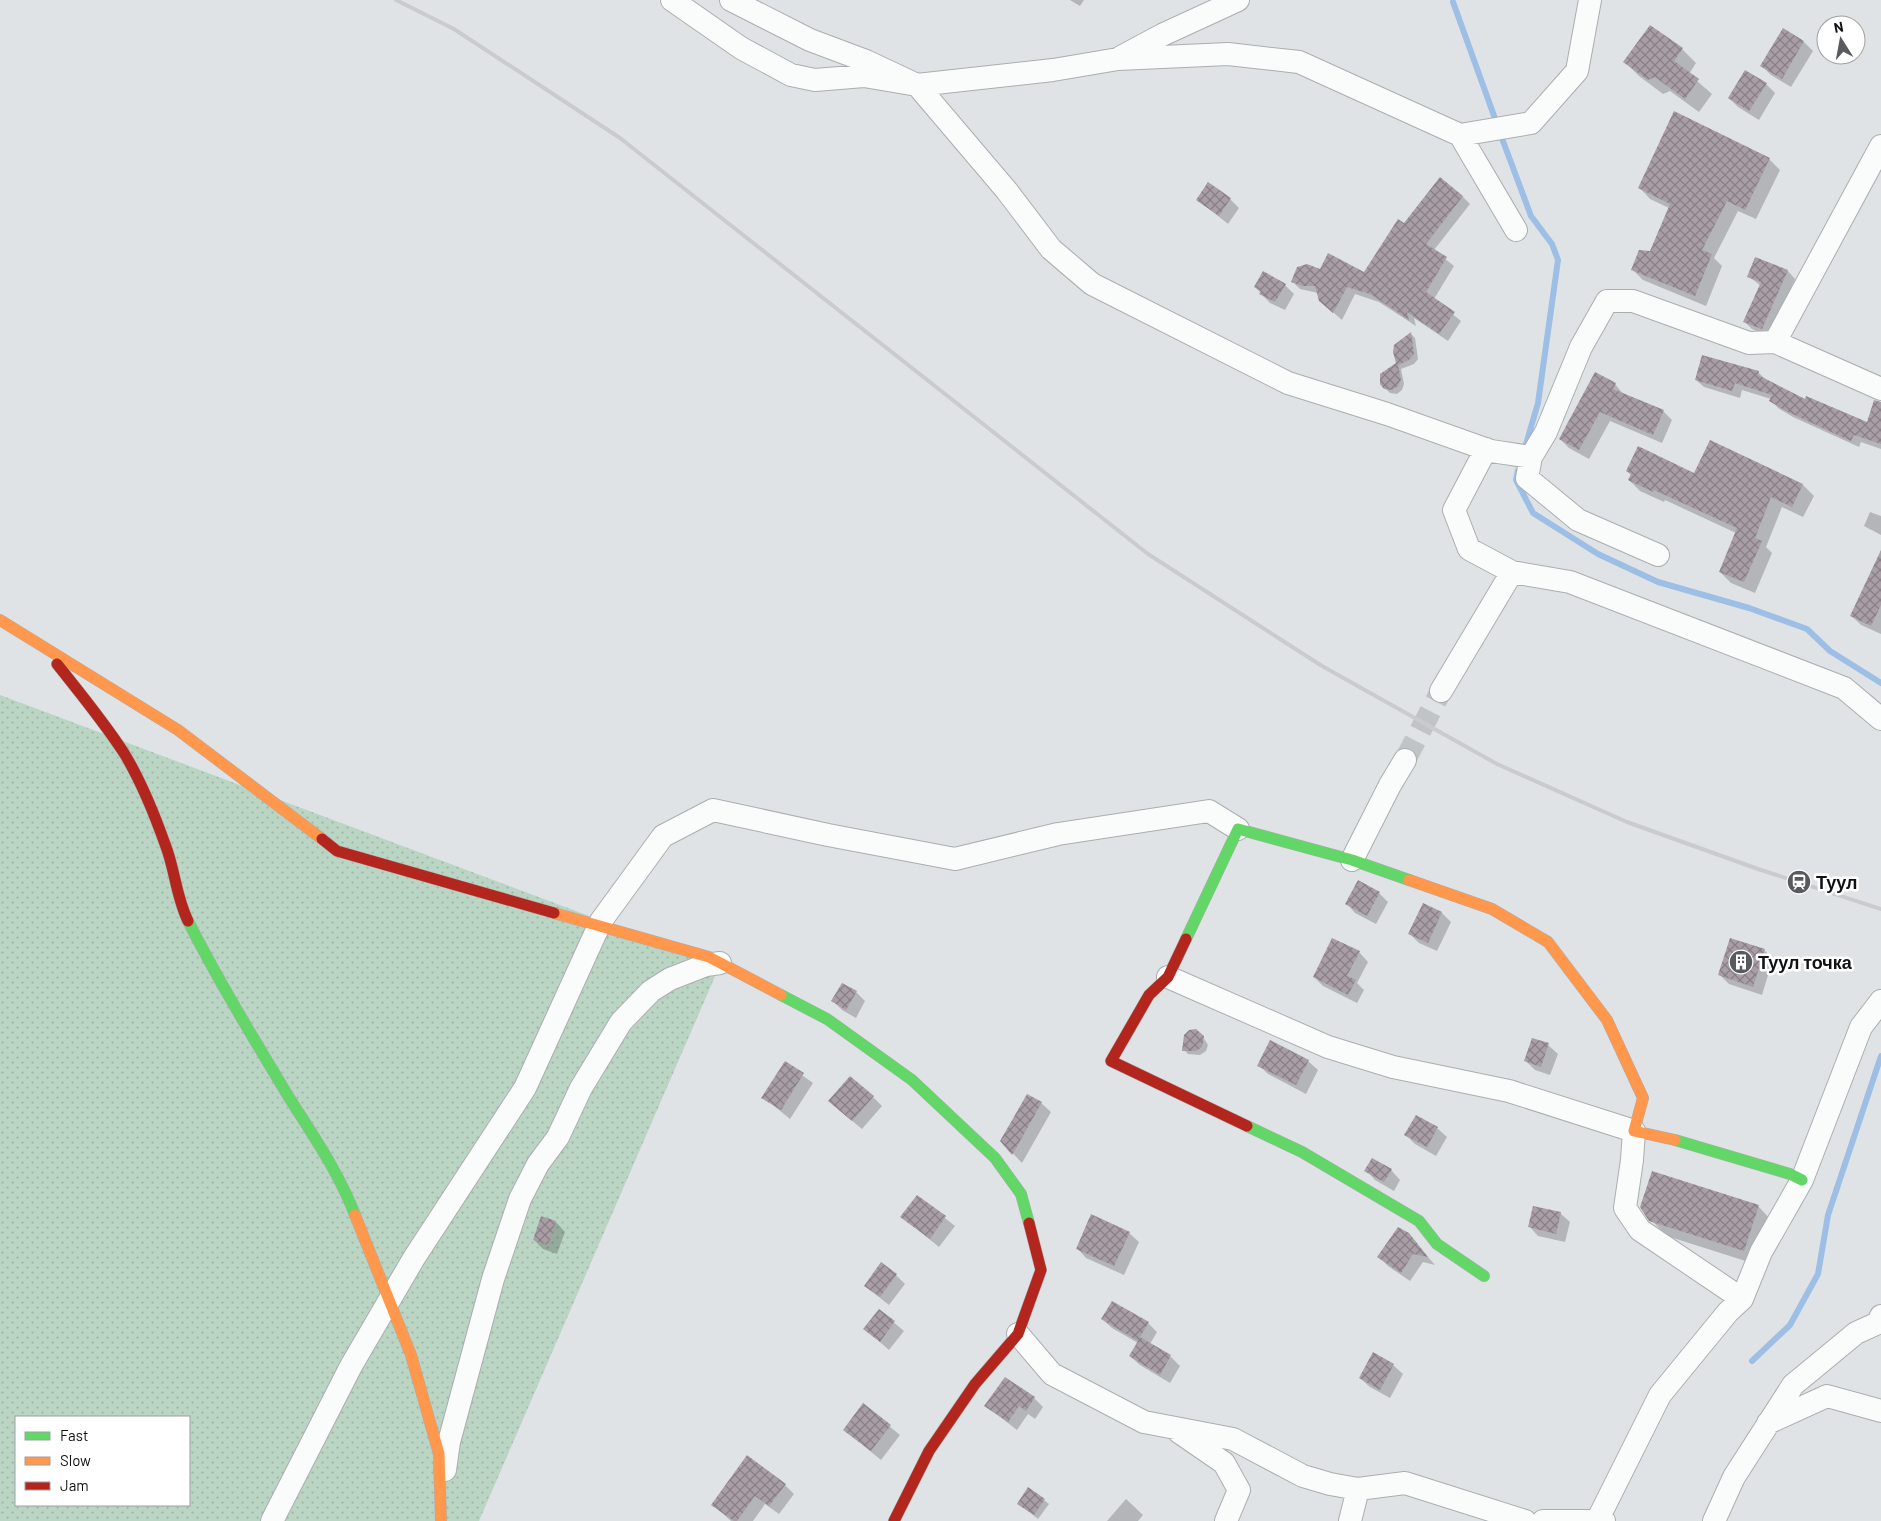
<svg xmlns="http://www.w3.org/2000/svg" width="1881" height="1521" font-family="Barlow,sans-serif">
	<defs>
		<pattern id="park-dots" width="8" height="8" patternUnits="userSpaceOnUse" patternTransform="scale(1.25)"><rect width="8" height="8" fill="#bbd5c4"/><path d="M2 2h.1M6 6h.1" fill="none" stroke="#a0b6a8" stroke-width="1.8" stroke-linecap="round"/></pattern>
		<pattern id="building-cross-hatch" width="8" height="8" patternUnits="userSpaceOnUse" patternTransform="scale(1.25)"><rect width="8" height="8" fill="#a99ea6"/><path d="M0 0l8 8M0 8l8-8" fill="none" stroke="#887f86"/></pattern>
	</defs>
	<rect width="100%" height="100%" fill="#e0e3e6"/>
	<path fill="url(#park-dots)" fill-rule="evenodd" d="M 0,695 L 720,965 L 479,1521 L 0,1521 ZM 16,1417 L 189,1417 L 189,1505 L 16,1505 Z"/>
	<path fill="#0003" d="M 1070,0 L 1084,0 L 1080,6 Z
		M 1650,27 L 1682,49 L 1696,63 L 1689,74 L 1712,94 L 1699,112 L 1670,91 L 1663,94 L 1639,76 L 1625,62 Z
		M 1804,42 L 1813,51 L 1791,87 L 1771,75 L 1762,66 Z
		M 1766,84 L 1775,93 L 1759,120 L 1738,107 L 1729,98 Z
		M 1769,159 L 1780,170 L 1756,219 L 1738,211 L 1714,258 L 1722,266 L 1706,306 L 1643,280 L 1633,270 L 1651,252 L 1669,208 L 1650,199 L 1640,188 Z
		M 1462,196 L 1470,204 L 1434,250 L 1454,266 L 1434,299 L 1461,321 L 1448,341 L 1414,318 L 1416,326 L 1379,302 L 1355,294 L 1342,320 L 1328,308 L 1318,293 L 1300,289 L 1293,282 L 1321,271 L 1364,273 L 1405,225 Z
		M 1230,199 L 1239,208 L 1228,224 L 1198,200 Z
		M 1756,258 L 1788,271 L 1795,279 L 1770,336 L 1752,329 L 1745,322 L 1761,286 L 1748,276 Z
		M 1285,285 L 1294,294 L 1285,310 L 1270,303 L 1255,287 Z
		M 1411,334 L 1415,338 L 1418,359 L 1414,364 L 1401,369 L 1404,384 L 1402,390 L 1397,394 L 1390,393 L 1381,384 L 1397,364 Z
		M 1758,372 L 1766,380 L 1805,400 L 1867,423 L 1881,419 L 1881,449 L 1861,442 L 1859,447 L 1793,417 L 1778,408 L 1771,399 L 1742,390 L 1740,398 L 1704,387 L 1696,380 Z
		M 1596,374 L 1615,384 L 1624,395 L 1663,411 L 1672,420 L 1662,443 L 1610,421 L 1589,459 L 1569,448 L 1560,439 Z
		M 1710,441 L 1803,485 L 1814,496 L 1803,517 L 1782,507 L 1766,547 L 1772,553 L 1755,593 L 1731,583 L 1720,572 L 1736,533 L 1665,500 L 1664,502 L 1640,491 L 1629,480 L 1632,476 L 1627,471 L 1695,475 Z
		M 1870,512 L 1881,516 L 1881,535 L 1864,526 Z
		M 1881,564 L 1881,634 L 1861,625 L 1852,616 Z
		M 1379,893 L 1388,902 L 1376,924 L 1355,913 L 1346,903 Z
		M 1424,904 L 1442,913 L 1451,922 L 1437,951 L 1419,943 L 1410,934 Z
		M 1764,950 L 1773,959 L 1762,995 L 1729,984 L 1720,975 Z
		M 1359,952 L 1368,962 L 1357,983 L 1364,990 L 1357,1003 L 1323,986 L 1314,977 Z
		M 856,992 L 865,1001 L 856,1018 L 842,1010 L 833,1001 Z
		M 1201,1034 L 1208,1045 L 1206,1051 L 1200,1055 L 1188,1054 L 1184,1050 Z
		M 1271,1042 L 1308,1061 L 1318,1070 L 1306,1094 L 1268,1074 L 1259,1065 Z
		M 1548,1045 L 1558,1054 L 1550,1075 L 1535,1070 L 1526,1061 Z
		M 785,1063 L 813,1083 L 790,1119 L 763,1097 Z
		M 1027,1095 L 1041,1103 L 1051,1112 L 1022,1163 L 1001,1141 Z
		M 873,1097 L 882,1106 L 862,1129 L 839,1110 Z
		M 1416,1117 L 1437,1128 L 1447,1137 L 1436,1156 L 1415,1144 L 1406,1135 Z
		M 1366,1170 L 1391,1170 L 1400,1180 L 1394,1191 L 1375,1180 Z
		M 917,1196 L 955,1226 L 939,1247 L 902,1217 Z
		M 1758,1206 L 1772,1221 L 1758,1265 L 1667,1236 L 1652,1221 Z
		M 1560,1213 L 1570,1222 L 1565,1242 L 1538,1236 L 1529,1226 Z
		M 542,1218 L 556,1222 L 565,1232 L 557,1254 L 543,1249 L 534,1240 Z
		M 1129,1233 L 1139,1242 L 1124,1275 L 1086,1258 L 1077,1248 Z
		M 1408,1234 L 1435,1265 L 1423,1262 L 1410,1281 L 1388,1266 L 1379,1257 Z
		M 896,1275 L 905,1284 L 889,1305 L 865,1286 Z
		M 879,1310 L 904,1331 L 889,1350 L 865,1329 Z
		M 1102,1319 L 1148,1323 L 1157,1332 L 1150,1344 L 1170,1356 L 1180,1366 L 1170,1383 L 1140,1365 L 1130,1356 L 1138,1343 L 1112,1328 Z
		M 1393,1365 L 1403,1374 L 1390,1398 L 1370,1387 L 1360,1378 Z
		M 1034,1398 L 1043,1407 L 1035,1419 L 1028,1414 L 1017,1430 L 986,1406 Z
		M 863,1405 L 900,1435 L 881,1460 L 844,1430 Z
		M 785,1485 L 794,1494 L 779,1514 L 765,1504 L 753,1521 L 731,1521 L 713,1505 Z
		M 1126,1499 L 1143,1515 L 1138,1521 L 1107,1521 Z
		M 1044,1500 L 1049,1504 L 1038,1519 L 1018,1503 Z"/>
	<g fill="none" stroke-linecap="round" stroke-linejoin="round">
		<path stroke="#9ebfe5" stroke-width="6" d="M 1453,2 L 1497,124
			M 1500,133 L 1531,216 L 1552,244 L 1558,260 L 1538,403 L 1524,451
			M 1518,470 L 1516,480 L 1533,513 L 1598,554 L 1658,582 L 1749,608 L 1807,629 L 1830,651 L 1881,683
			M 1752,1361 L 1790,1325 L 1818,1274 L 1828,1215 L 1881,1056"/>
	</g>
	<path fill="url(#building-cross-hatch)" d="M 1650,25 L 1683,48 L 1674,61 L 1699,79 L 1685,99 L 1655,77 L 1648,80 L 1623,62 Z
		M 1783,28 L 1804,41 L 1782,79 L 1760,66 Z
		M 1745,70 L 1767,83 L 1749,111 L 1728,98 Z
		M 1674,111 L 1770,158 L 1745,210 L 1727,201 L 1702,250 L 1712,254 L 1695,296 L 1631,270 L 1639,250 L 1650,251 L 1670,204 L 1638,188 Z
		M 1440,177 L 1463,196 L 1426,244 L 1447,257 L 1426,292 L 1455,312 L 1439,334 L 1407,312 L 1409,320 L 1370,294 L 1347,287 L 1333,313 L 1319,301 L 1315,286 L 1303,286 L 1291,282 L 1297,267 L 1307,264 L 1320,269 L 1328,253 L 1364,272 L 1398,219 L 1404,223 Z
		M 1208,182 L 1231,198 L 1219,216 L 1196,200 Z
		M 1755,257 L 1788,270 L 1762,329 L 1743,322 L 1761,282 L 1747,277 Z
		M 1263,271 L 1286,284 L 1275,302 L 1259,294 L 1261,291 L 1254,287 Z
		M 1411,332 L 1414,354 L 1409,360 L 1398,365 L 1401,379 L 1398,386 L 1392,390 L 1384,389 L 1380,384 L 1380,374 L 1396,363 L 1393,352 L 1394,345 Z
		M 1702,355 L 1759,371 L 1758,375 L 1805,399 L 1806,396 L 1867,422 L 1874,400 L 1881,402 L 1881,444 L 1854,435 L 1851,441 L 1842,437 L 1784,410 L 1769,401 L 1772,395 L 1735,383 L 1732,391 L 1695,380 Z
		M 1595,372 L 1616,383 L 1613,389 L 1664,410 L 1653,435 L 1600,412 L 1579,450 L 1559,439 Z
		M 1710,440 L 1803,484 L 1792,507 L 1771,497 L 1755,538 L 1762,541 L 1744,582 L 1719,572 L 1737,528 L 1654,490 L 1653,492 L 1628,480 L 1631,474 L 1626,471 L 1638,446 L 1694,473 Z
		M 1881,550 L 1881,605 L 1871,626 L 1850,616 Z
		M 1358,880 L 1380,892 L 1367,916 L 1345,904 Z
		M 1423,903 L 1442,912 L 1428,943 L 1408,934 Z
		M 1332,938 L 1360,951 L 1347,976 L 1356,980 L 1348,995 L 1313,977 Z
		M 1730,938 L 1765,949 L 1753,987 L 1718,975 Z
		M 842,983 L 857,991 L 846,1010 L 831,1001 Z
		M 1196,1029 L 1204,1036 L 1202,1047 L 1196,1051 L 1182,1051 L 1184,1035 L 1189,1030 Z
		M 1532,1038 L 1549,1043 L 1541,1067 L 1524,1061 Z
		M 1270,1040 L 1309,1060 L 1296,1085 L 1257,1066 Z
		M 785,1061 L 804,1073 L 781,1110 L 761,1098 Z
		M 850,1076 L 874,1096 L 852,1121 L 828,1101 Z
		M 1027,1094 L 1042,1102 L 1012,1155 L 1000,1141 Z
		M 1416,1115 L 1438,1127 L 1427,1147 L 1404,1135 Z
		M 1372,1158 L 1392,1169 L 1384,1182 L 1364,1171 Z
		M 1652,1171 L 1759,1205 L 1744,1251 L 1649,1221 L 1640,1207 Z
		M 917,1195 L 946,1216 L 930,1239 L 900,1217 Z
		M 1533,1206 L 1561,1212 L 1556,1234 L 1528,1227 Z
		M 1091,1214 L 1130,1232 L 1114,1266 L 1076,1249 Z
		M 541,1216 L 556,1221 L 548,1245 L 533,1240 Z
		M 1398,1227 L 1409,1233 L 1428,1257 L 1413,1254 L 1401,1273 L 1377,1257 Z
		M 881,1262 L 897,1274 L 880,1297 L 864,1286 Z
		M 1112,1301 L 1149,1322 L 1140,1337 L 1171,1355 L 1160,1375 L 1129,1356 L 1138,1341 L 1101,1319 Z
		M 879,1309 L 895,1321 L 880,1342 L 863,1329 Z
		M 1373,1352 L 1394,1364 L 1380,1390 L 1359,1378 Z
		M 1005,1377 L 1035,1397 L 1026,1411 L 1019,1406 L 1008,1422 L 984,1406 Z
		M 863,1403 L 891,1425 L 871,1451 L 843,1430 Z
		M 747,1455 L 786,1484 L 769,1506 L 755,1496 L 737,1521 L 734,1521 L 711,1505 Z
		M 1028,1487 L 1045,1499 L 1034,1515 L 1017,1504 Z"/>
	<g fill="none" stroke-linecap="round" stroke-linejoin="round">
		<path stroke="#c1c4c6" stroke-width="22" stroke-dasharray="22 11" stroke-linecap="butt" d="M 1405,760 L 1441,691"/>
		<g stroke="#abaeb0" stroke-width="24">
			<path id="street" d="M 672,0 L 741,48 L 791,75 L 815,80 L 864,76 L 917,85 L 1053,70 L 1118,59 L 1228,54 L 1299,62 L 1460,135 L 1516,230
				M 731,0 L 810,40 L 866,61 L 917,85 L 1007,191 L 1051,249 L 1092,284 L 1288,383 L 1387,414 L 1491,451 L 1531,457
				M 1121,57 L 1162,35 L 1238,0
				M 1460,135 L 1531,123 L 1577,71 L 1590,0
				M 1775,342 L 1881,389
				M 1486,449 L 1454,510 L 1469,549 L 1512,572 L 1570,582 L 1844,688 L 1881,719
				M 1658,555 L 1578,520 L 1527,478 L 1531,457 L 1546,432 L 1581,347 L 1607,301 L 1633,301 L 1749,343 L 1775,342 L 1881,146
				M 1441,691 L 1512,572
				M 1352,860 L 1390,785 L 1405,760
				M 1168,977 L 1328,1047 L 1393,1067 L 1509,1091 L 1634,1131 L 1632,1160 L 1625,1208 L 1640,1230 L 1742,1299 L 1728,1312 L 1660,1395 L 1597,1521
				M 1742,1299 L 1761,1252 L 1802,1180 L 1861,1027 L 1881,1001
				M 1018,1334 L 1052,1374 L 1144,1422 L 1233,1439 L 1303,1476 L 1330,1484 L 1358,1489 L 1405,1483 L 1525,1521
				M 1768,1423 L 1827,1396 L 1881,1411
				M 1179,1432 L 1224,1463 L 1239,1490 L 1226,1521
				M 445,1470 L 449,1442 L 493,1279 L 520,1199 L 538,1164 L 558,1137 L 581,1088 L 621,1022 L 651,991 L 670,979 L 706,965 L 720,963
				M 272,1521 L 351,1366 L 414,1258 L 525,1088 L 601,921 L 663,836 L 713,810 L 828,835 L 955,859 L 1058,834 L 1209,811 L 1238,829
				M 1350,1521 L 1358,1489
				M 1543,1521 L 1604,1521
				M 1714,1521 L 1734,1477 L 1793,1385 L 1856,1333 L 1878,1323 L 1881,1316"/>
		</g>
		<g stroke="#abaeb0" stroke-width="12">
			<path id="fast" d="M 188,921 C 219,982 255,1041 290,1099 C 314,1137 339,1173 355,1215
				M 1186,939 L 1238,829 L 1352,860 L 1409,880
				M 781,995 L 827,1019 L 912,1080 L 995,1158 L 1021,1194 L 1029,1223
				M 1247,1126 L 1302,1152 L 1419,1221 L 1437,1244 L 1484,1276
				M 1675,1140 L 1790,1174 L 1802,1180"/>
		</g>
		<g stroke="#abaeb0" stroke-width="12">
			<path id="slow" d="M 0,620 L 178,730 L 322,839
				M 1409,880 L 1492,909 L 1548,942 L 1607,1020 L 1643,1098 L 1634,1131 L 1675,1140
				M 554,913 L 709,957 L 781,995
				M 355,1215 L 411,1355 L 439,1454 L 441,1521"/>
		</g>
		<g stroke="#abaeb0" stroke-width="12">
			<path id="jam" d="M 57,664 C 80,693 104,722 124,753 C 141,781 154,813 165,844 C 175,869 176,897 188,921
				M 322,839 L 337,851 L 554,913
				M 1186,939 L 1168,977 L 1149,995 L 1111,1061 L 1247,1126
				M 894,1521 L 929,1451 L 975,1384 L 1018,1334 L 1041,1270 L 1029,1223"/>
		</g>
		<use href="#street" stroke="#fafbfb" stroke-width="22"/>
		<use href="#fast" stroke="#63d668" stroke-width="11"/>
		<use href="#slow" stroke="#ff974d" stroke-width="11"/>
		<use href="#jam" stroke="#b3261e" stroke-width="11"/>
		<path stroke="#cacbcc" stroke-width="4" d="M 396,0 L 454,29 L 620,138 L 1148,554 L 1322,666 L 1497,764 L 1627,822 L 1758,869 L 1881,909"/>
	</g>
	<defs>
		<g id="station-disc" transform="scale(1.25)"><circle r="9.5" fill="#585a5d" stroke="#fff"/><path d="M-3-6H3Q5-6 5-4V2Q5 4 3 4L4.5 6H3L1.5 4h-3L-3 6H-4.5L-3 4Q-5 4-5 2V-4Q-5-6-3-6ZM-3.5-4v3h7v-3ZM-3.5 1v1.5H-2V1ZM2 1v1.5H3.5V1Z" fill="#fff"/></g>
		<g id="building-disc" transform="scale(1.25)"><circle r="9.5" fill="#585a5d" stroke="#fff"/><path d="M-4-6H4V6H1V3H-1V6H-4ZM-2.5-4.3h1.7v1.8h-1.7ZM.8-4.3h1.7v1.8H.8ZM-2.5-1h1.7V.8h-1.7ZM.8-1h1.7V.8H.8Z" fill="#fff"/></g>
	</defs>
	<g fill-rule="evenodd">
		<use href="#station-disc" x="1799" y="882"/>
		<use href="#building-disc" x="1741" y="962"/>
	</g>
	<g text-anchor="middle" dominant-baseline="central" stroke-width="5" stroke-linejoin="round" paint-order="stroke">
		<g font-size="18" font-weight="bold" fill="#0f1113" stroke="#fff" text-anchor="start">
			<text x="1816" y="882">Туул</text>
			<text x="1758" y="962">Туул точка</text>
		</g>
	</g>
	<rect x="15" y="1416" width="175" height="90" fill="#ffffff" stroke="#9fa0a1"/>
	<rect x="25" y="1432" width="25" height="8" fill="#63d668" stroke="#9fa0a1"/>
	<text x="60" y="1441" font-size="15" fill="#0f1113">Fast</text>
	<rect x="25" y="1457" width="25" height="8" fill="#ff974d" stroke="#9fa0a1"/>
	<text x="60" y="1466" font-size="15" fill="#0f1113">Slow</text>
	<rect x="25" y="1482" width="25" height="8" fill="#b3261e" stroke="#9fa0a1"/>
	<text x="60" y="1491" font-size="15" fill="#0f1113">Jam</text>
	<g transform="translate(1841 40) rotate(349)"><circle r="24" fill="#ffffff" stroke="#9fa0a1"/>
	<path d="M0-4L9 19L0 12L-9 19Z" fill="#585a5d"/>
	<text y="-8" font-size="14" font-weight="bold" text-anchor="middle" fill="#0f1113">N</text>
	</g>
</svg>
